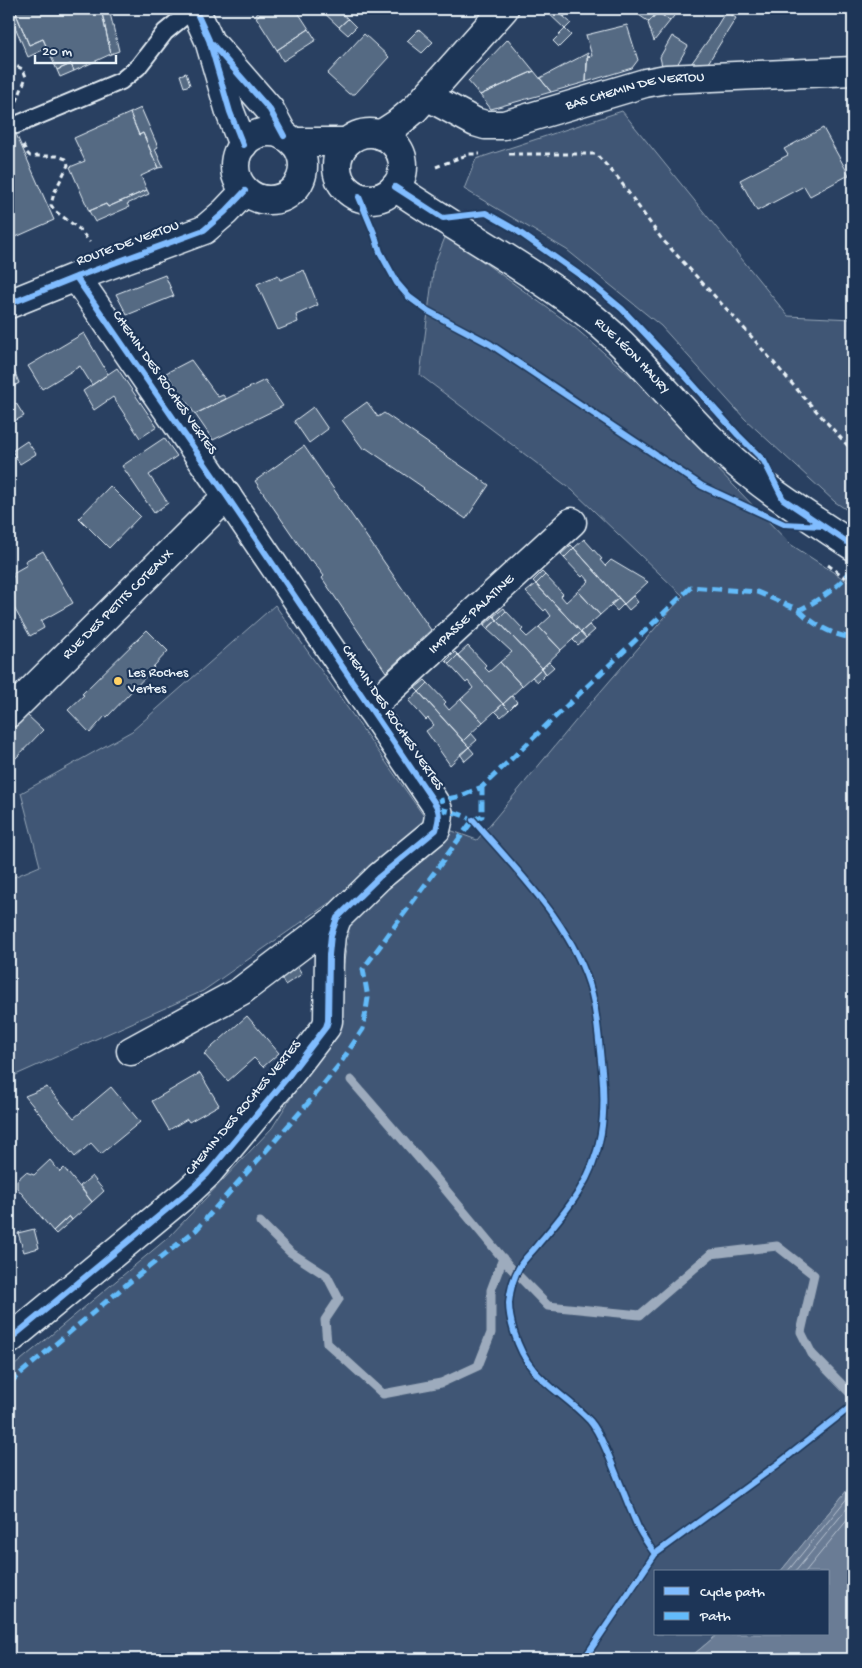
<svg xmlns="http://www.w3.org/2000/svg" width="862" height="1668" font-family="'Gochi Hand',sans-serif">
	<rect width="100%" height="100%" fill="#294061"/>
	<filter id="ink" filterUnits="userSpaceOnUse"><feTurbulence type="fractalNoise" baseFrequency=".02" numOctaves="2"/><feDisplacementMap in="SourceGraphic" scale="10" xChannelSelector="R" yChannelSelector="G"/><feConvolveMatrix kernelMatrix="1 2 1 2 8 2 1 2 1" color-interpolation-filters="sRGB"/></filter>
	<g filter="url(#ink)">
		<path fill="#415774" stroke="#94a4b6" d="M 622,111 L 788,316 L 853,319 L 853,514 L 835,502 L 745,419 L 661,326 L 567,250 L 464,189 L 476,159 Z
			M 446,235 L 574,327 L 662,403 L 711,462 L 790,544 L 853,585 L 853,1483 L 780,1572 L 656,1572 L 656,1634 L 718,1634 L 688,1659 L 9,1659 L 9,1370 L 170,1236 L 272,1128 L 332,1032 L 349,932 L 329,903 L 203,991 L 9,1078 L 9,879 L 40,866 L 21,793 L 132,731 L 275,605 L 428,822 L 477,840 L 583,712 L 683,596 L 572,490 L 420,375 L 434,265 Z"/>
		<path fill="#6b7c95" stroke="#9dabbd" d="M 853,1483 L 853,1659 L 688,1659 L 718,1634 L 828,1634 L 828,1572 L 780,1572 Z"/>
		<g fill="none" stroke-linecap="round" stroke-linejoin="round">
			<path stroke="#b6c2d0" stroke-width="1" d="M 787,1572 L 853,1491
				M 795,1572 L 853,1501
				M 805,1572 L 853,1513"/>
			<path stroke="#9dabbd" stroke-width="9" d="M 351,1080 L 435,1177 L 509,1266 L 548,1306 L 640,1315 L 711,1254 L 777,1246 L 814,1275 L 801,1332 L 812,1354 L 853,1396
				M 260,1222 L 290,1252 L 327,1276 L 339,1299 L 325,1320 L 327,1343 L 383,1394 L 441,1383 L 478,1366 L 491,1333 L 491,1290 L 503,1258"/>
		</g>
		<path fill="#556a83" stroke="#e8f1f8" d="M 9,9 L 14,9 L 29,45 L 43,39 L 47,48 L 28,57 L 9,13 Z
			M 14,9 L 101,9 L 111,54 L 74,71 L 71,64 L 57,70 L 43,39 L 29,45 Z
			M 101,9 L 109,9 L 119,51 L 111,54 Z
			M 254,9 L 296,9 L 309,29 L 277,50 L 256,17 L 259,15 Z
			M 320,9 L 337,9 L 348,19 L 339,27 Z
			M 348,9 L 362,9 L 355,16 Z
			M 549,9 L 555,9 L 571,23 L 565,29 L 546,11 Z
			M 555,9 L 572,9 L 564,17 Z
			M 639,9 L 660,9 L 649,22 L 636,13 Z
			M 660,9 L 690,9 L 686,13 L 680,14 L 677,12 L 670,21 L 658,12 Z
			M 726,11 L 736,18 L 708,63 L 691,64 L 709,39 Z
			M 658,12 L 670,21 L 654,41 L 648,23 Z
			M 348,19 L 356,27 L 348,35 L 339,27 Z
			M 627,25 L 638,60 L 632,68 L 586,82 L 587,57 L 592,56 L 586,35 Z
			M 309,29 L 316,40 L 283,61 L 277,50 Z
			M 419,29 L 433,42 L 422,53 L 407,41 Z
			M 565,29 L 571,35 L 559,47 L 553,41 Z
			M 364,34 L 389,57 L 355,94 L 349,94 L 327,74 Z
			M 672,36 L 688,46 L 677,65 L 662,66 L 660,57 Z
			M 508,39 L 534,71 L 480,95 L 468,81 Z
			M 588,53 L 586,82 L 551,92 L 540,78 Z
			M 71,64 L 74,71 L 60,77 L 57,70 Z
			M 534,71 L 551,92 L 491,109 L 480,95 Z
			M 186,73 L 190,85 L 184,87 L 180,75 Z
			M 141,108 L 158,147 L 155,149 L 163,167 L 158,168 L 143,133 L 139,135 L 130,113 Z
			M 130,113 L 139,135 L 143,133 L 158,168 L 141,176 L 147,190 L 108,207 L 106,204 L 89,211 L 70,167 L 85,161 L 74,138 Z
			M 9,118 L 54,220 L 9,240 Z
			M 823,128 L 849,175 L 810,196 L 804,186 L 757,211 L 740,180 L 788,155 L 784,149 Z
			M 147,190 L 149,194 L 127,204 L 129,207 L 95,222 L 89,211 L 106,204 L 108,207 Z
			M 304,270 L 318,305 L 296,315 L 298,322 L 278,330 L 257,284 L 278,275 L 280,280 Z
			M 165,275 L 174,296 L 127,315 L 116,294 Z
			M 84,333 L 108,374 L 92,385 L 80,366 L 42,389 L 28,366 Z
			M 9,357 L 19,383 L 9,389 Z
			M 191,360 L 218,397 L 223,395 L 226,399 L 195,414 L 166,373 Z
			M 117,368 L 157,427 L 140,438 L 113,397 L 94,410 L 83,391 Z
			M 265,380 L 283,406 L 213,440 L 195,414 Z
			M 367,402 L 378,417 L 384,413 L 489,485 L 466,519 L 423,489 L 424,488 L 366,448 L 364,450 L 342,420 Z
			M 16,403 L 24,416 L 9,424 L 9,407 Z
			M 313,407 L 328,429 L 309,443 L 294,421 Z
			M 164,438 L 177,456 L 149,475 L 168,503 L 154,513 L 122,466 Z
			M 27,441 L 36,454 L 20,464 L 12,451 Z
			M 304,446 L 431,630 L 386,672 L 322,578 L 324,576 L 312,560 L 310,561 L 255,481 Z
			M 110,486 L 140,516 L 109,548 L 79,518 Z
			M 584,539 L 602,559 L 600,560 L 605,566 L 611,560 L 648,582 L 624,604 L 574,548 Z
			M 571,545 L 574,548 L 564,558 L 561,554 Z
			M 574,548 L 619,598 L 600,615 L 578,591 L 589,581 L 584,575 L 582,577 L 564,558 Z
			M 43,551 L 73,603 L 41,621 L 44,628 L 30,636 L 9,599 L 9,580 L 13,577 L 11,574 L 27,565 L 25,561 Z
			M 542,572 L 545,575 L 536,584 L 533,581 Z
			M 545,575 L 563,594 L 561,596 L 566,602 L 578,591 L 600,615 L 581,632 L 536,584 Z
			M 536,584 L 581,632 L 561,650 L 539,627 L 551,616 L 546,609 L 544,611 L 526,592 Z
			M 633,596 L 638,602 L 629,610 L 624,604 Z
			M 619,598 L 624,604 L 617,611 L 611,604 Z
			M 504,608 L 506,611 L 497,620 L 494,616 Z
			M 506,611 L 523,629 L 521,631 L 527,637 L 539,627 L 561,650 L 542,668 L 497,620 Z
			M 494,616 L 497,620 L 487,629 L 484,625 Z
			M 497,620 L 542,668 L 522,686 L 500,662 L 512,652 L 487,629 Z
			M 589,625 L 595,630 L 586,638 L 581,632 Z
			M 147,630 L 168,651 L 153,667 L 154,668 L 107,717 L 105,716 L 90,733 L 68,710 L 84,695 L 82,694 Z
			M 581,632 L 586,638 L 578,645 L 573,640 Z
			M 468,646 L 486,665 L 484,667 L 489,672 L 500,662 L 522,686 L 503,704 L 458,655 Z
			M 455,652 L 458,655 L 449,664 L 446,661 Z
			M 458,655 L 503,704 L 483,722 L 461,699 L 473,688 L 468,681 L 466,683 L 449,664 Z
			M 549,662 L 554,667 L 546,674 L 542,668 Z
			M 542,668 L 546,674 L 538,682 L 532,677 Z
			M 425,680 L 428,683 L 419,692 L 415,688 Z
			M 428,683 L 446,702 L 444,704 L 449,710 L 461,699 L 483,722 L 463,741 L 419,692 Z
			M 419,692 L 469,747 L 450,765 L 426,731 L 434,725 L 428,718 L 426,720 L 409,701 Z
			M 512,696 L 517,702 L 509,710 L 503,704 Z
			M 503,704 L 509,710 L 501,717 L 495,711 Z
			M 26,714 L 43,730 L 15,759 L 9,753 L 9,732 Z
			M 471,733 L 477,740 L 469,747 L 463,741 Z
			M 469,747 L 474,753 L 465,761 L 460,754 Z
			M 296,964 L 302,974 L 285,985 L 280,975 Z
			M 247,1016 L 279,1053 L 263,1067 L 254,1058 L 228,1081 L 204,1054 Z
			M 200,1073 L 219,1105 L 189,1122 L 187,1119 L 169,1130 L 152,1101 Z
			M 47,1087 L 74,1118 L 111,1087 L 140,1122 L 101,1154 L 91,1143 L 75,1157 L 25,1096 Z
			M 50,1160 L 60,1172 L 64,1168 L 92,1202 L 72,1220 L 69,1216 L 53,1231 L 17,1188 L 17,1180 L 26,1172 L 34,1175 Z
			M 92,1176 L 104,1191 L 92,1202 L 80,1186 Z
			M 69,1216 L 72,1220 L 56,1234 L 53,1231 Z
			M 34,1229 L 39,1248 L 24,1252 L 18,1233 Z"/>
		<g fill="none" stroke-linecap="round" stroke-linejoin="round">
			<g stroke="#e8f1f8" stroke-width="20">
				<path id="lane" d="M 16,125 L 121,81 L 138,67 L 165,32 L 193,9"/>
			</g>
			<g stroke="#e8f1f8" stroke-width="31">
				<g id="street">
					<path id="s1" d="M 427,96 L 475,122 L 485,125 L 504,125 L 645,83 L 666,79 L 853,71"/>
					<path id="s2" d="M 370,708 L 572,522"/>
					<path id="s3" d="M 9,713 L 227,496"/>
					<path d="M 131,1051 L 241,991 L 337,918"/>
					<path d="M 9,1340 L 189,1191 L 207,1174 L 287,1078 L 326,1027 L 328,1021 L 329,955 L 331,935 L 337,918 L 379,877 L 436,830 C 439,819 441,812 434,802 L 220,486 L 76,277"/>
				</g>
			</g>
			<g stroke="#e8f1f8" stroke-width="31">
				<g id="secondary">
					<path d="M 195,9 L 209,40 L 230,112 L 243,145"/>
					<path d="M 215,47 L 270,110 L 284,136"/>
					<circle cx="269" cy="166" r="34"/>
					<circle cx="370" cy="166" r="33"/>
					<path d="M 380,135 L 397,124 L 415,109 L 504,9"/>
					<path d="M 293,142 L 347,142"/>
					<path id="s4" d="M 395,187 C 460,232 531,269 593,318 C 641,357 677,408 722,450 C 762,488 808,516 853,546"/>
					<path d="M 9,304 L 76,277 L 204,230 L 225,212 L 245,191"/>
				</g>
			</g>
			<path stroke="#e8f1f8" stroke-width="3" stroke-dasharray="5 4" stroke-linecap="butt" d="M 9,63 L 23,69 L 26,77 L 17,101
				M 23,145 L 27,153 L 30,156 L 57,156 L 66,159 L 68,165 L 54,193 L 51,205 L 55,211 L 78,228 L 90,242
				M 509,154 L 596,154 L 618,178 L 661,238 L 743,327 L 800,393 L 849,447 L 853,448
				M 436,167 L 469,154 L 480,154
				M 828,565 L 846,578"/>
			<use href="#lane" stroke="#1d3557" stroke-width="16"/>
			<use href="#street" stroke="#1d3557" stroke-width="28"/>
			<use href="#secondary" stroke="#1d3557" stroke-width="28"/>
			<path stroke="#63bbfa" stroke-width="5" stroke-dasharray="10 5" stroke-linecap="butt" d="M 799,610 C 814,625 832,635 853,638
				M 434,802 L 461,796 L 482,787 L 691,587 L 757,592 L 799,610 C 820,600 838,587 853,569
				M 439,809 C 451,812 467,814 476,824
				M 9,1383 L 132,1280 L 196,1230 L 310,1101 L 339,1065 L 363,1029 L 368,998 L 363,969 L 473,820 L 482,816 L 482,787"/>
			<g stroke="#1d3557" stroke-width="9">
				<path id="cycleway" d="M 195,9 L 209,40 L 230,112 L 243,145
					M 212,44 L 270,110 L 284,136
					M 395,187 L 443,218 L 486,213 L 516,230 L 587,280 L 622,309 L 686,377 L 738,435 L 764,461 L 783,499 L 853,546
					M 359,197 L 374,233 L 380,252 L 397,283 L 409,297 L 428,311 L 490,344 L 702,486 L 784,524 L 822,526
					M 9,304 L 76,277 L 204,230 L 225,212 L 245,191
					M 473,820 C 517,871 575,927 592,994 C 598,1019 599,1045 602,1070 C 606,1115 603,1154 578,1193 C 567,1210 553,1227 539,1243 C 533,1251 525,1258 520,1266 C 514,1276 510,1291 509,1303 C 509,1313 511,1322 514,1332 C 529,1382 558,1387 590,1421 C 598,1430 603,1443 608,1454 C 618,1478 627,1502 637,1525 C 641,1535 649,1545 655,1554
					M 9,1340 L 189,1191 L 207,1174 L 287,1078 L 326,1027 L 328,1021 L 329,955 L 331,935 L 337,918 L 379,877 L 436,830 C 439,819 441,812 434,802 L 220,486 L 76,277
					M 584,1659 L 655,1554 L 778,1464 L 853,1405"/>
			</g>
			<use href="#cycleway" stroke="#80bcff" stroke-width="6"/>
		</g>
	</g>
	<circle fill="#ffd166" stroke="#1d3557" stroke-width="2" cx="118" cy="681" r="5"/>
	<g text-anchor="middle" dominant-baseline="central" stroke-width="4.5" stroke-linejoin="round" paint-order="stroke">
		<g font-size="14" fill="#e8f1f8" stroke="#1d3557">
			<text stroke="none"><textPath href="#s1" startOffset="220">BAS CHEMIN DE VERTOU</textPath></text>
			<text transform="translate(128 244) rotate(-20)">ROUTE DE VERTOU</text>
			<text stroke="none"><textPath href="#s4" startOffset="292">RUE LÉON HAURY</textPath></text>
			<text transform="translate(164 383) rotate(55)">CHEMIN DES ROCHES VERTES</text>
			<text stroke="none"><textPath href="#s3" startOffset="154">RUE DES PETITS COTEAUX</textPath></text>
			<text stroke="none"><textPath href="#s2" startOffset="138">IMPASSE PALATINE</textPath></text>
			<text transform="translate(392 718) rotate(56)">CHEMIN DES ROCHES VERTES</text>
			<text transform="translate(244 1108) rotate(-50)">CHEMIN DES ROCHES VERTES</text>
		</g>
		<g font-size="14" fill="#e8f1f8" stroke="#1d3557" text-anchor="start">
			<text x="128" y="673">Les Roches<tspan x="128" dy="16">Vertes</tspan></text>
		</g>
	</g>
	<rect width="862" height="1668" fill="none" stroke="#1d3557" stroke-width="30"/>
	<rect x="15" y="15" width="832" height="1638" fill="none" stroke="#e8f1f8" stroke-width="2" filter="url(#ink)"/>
	<rect x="654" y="1570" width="175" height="65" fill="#1d3557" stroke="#6e8097"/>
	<rect x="664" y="1587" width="25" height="8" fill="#80bcff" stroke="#6e8097"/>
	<text x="700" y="1596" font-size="15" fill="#e8f1f8">Cycle path</text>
	<rect x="664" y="1612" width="25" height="8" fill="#63bbfa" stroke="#6e8097"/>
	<text x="700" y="1620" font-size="15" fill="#e8f1f8">Path</text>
	<path d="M35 55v8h81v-8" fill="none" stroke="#e8f1f8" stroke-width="2.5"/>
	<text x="42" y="55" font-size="15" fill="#e8f1f8" stroke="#1d3557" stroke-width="4" paint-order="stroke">20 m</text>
</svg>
